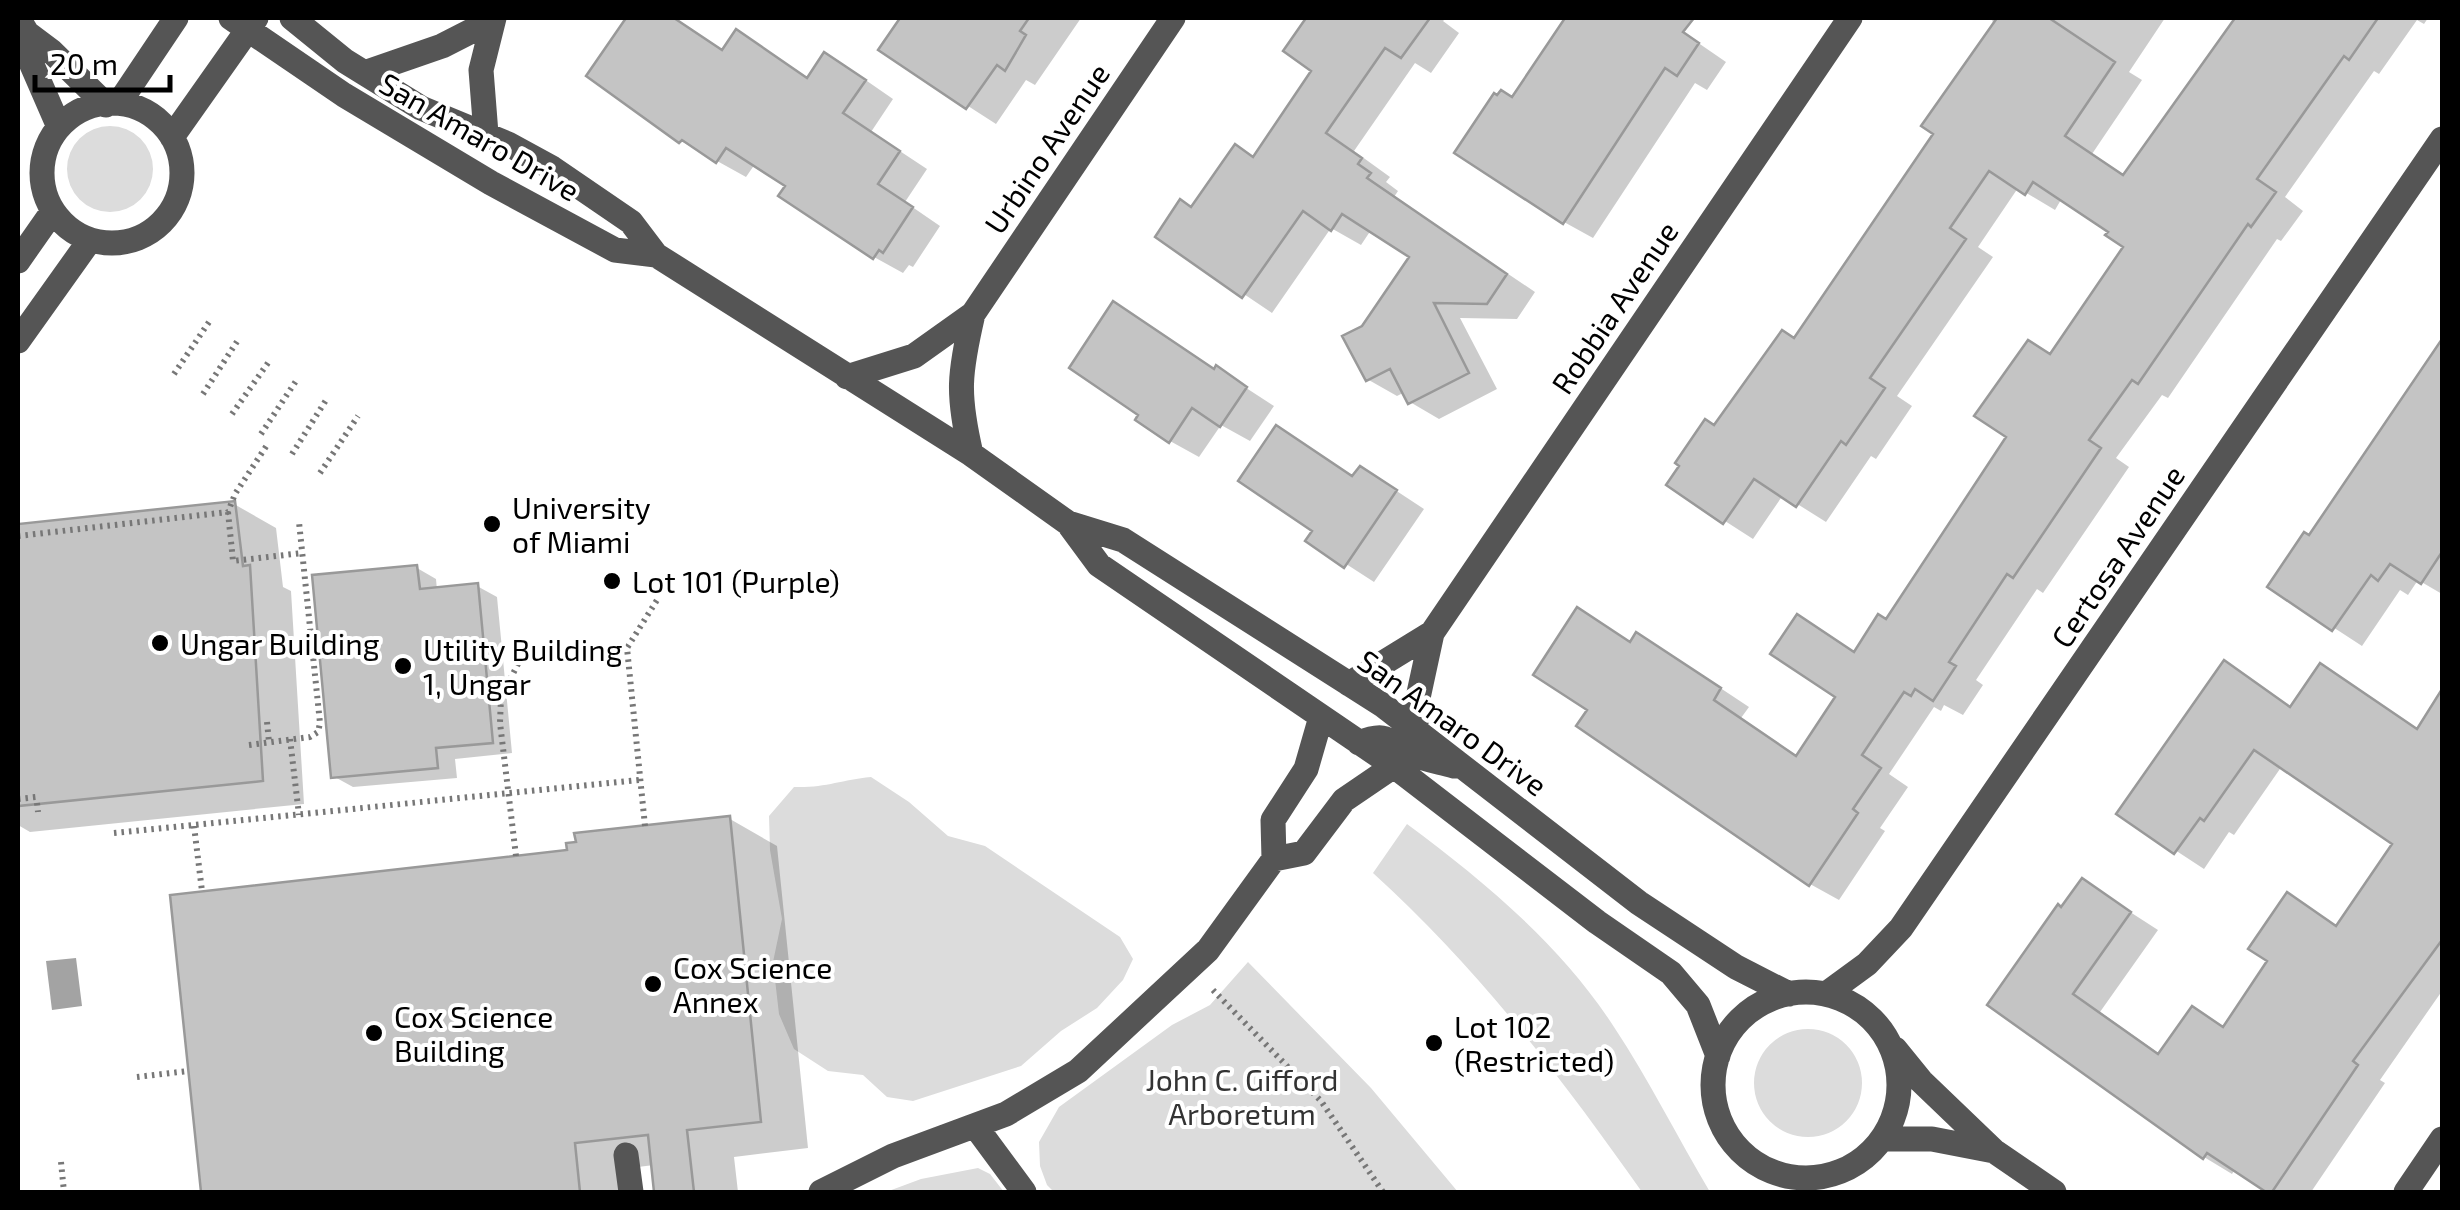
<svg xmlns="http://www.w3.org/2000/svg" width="2460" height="1210" font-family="'Exo 2',sans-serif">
	<rect width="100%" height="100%" fill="#fff"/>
	<path fill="#dcdcdc" d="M67 169a43 43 0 1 1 86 0a43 43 0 1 1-86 0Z
		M 871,777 L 909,802 L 948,836 L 985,846 L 1120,937 L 1133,959 L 1123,980 L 1097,1008 L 1061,1031 L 1021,1066 L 913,1101 L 887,1097 L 863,1075 L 828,1071 L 794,1049 L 779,1014 L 773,962 L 782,919 L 770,850 L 769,816 L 794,787 C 825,788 841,780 871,777 Z
		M 1407,824 C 1485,882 1561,945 1614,1027 C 1649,1080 1678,1138 1710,1192 L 1642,1192 C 1561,1077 1478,968 1373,873 Z
		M 1248,962 L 1371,1088 L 1458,1192 L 1054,1192 L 1047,1185 L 1040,1166 L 1039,1142 L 1059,1107 L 1172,1025 L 1210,1005 Z
		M1754 1083a54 54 0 1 1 108 0a54 54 0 1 1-108 0Z
		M 978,1168 L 990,1174 L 1004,1192 L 886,1192 L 921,1179 Z"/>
	<path fill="#a3a3a3" d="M 76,958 L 82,1006 L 52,1010 L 46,961 Z"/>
	<path fill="#0003" d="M 629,18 L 674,18 L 724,51 L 765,49 L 810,79 L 854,72 L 893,99 L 871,132 L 927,169 L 905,202 L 940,226 L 913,267 L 909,265 L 903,273 L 874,257 L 788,186 L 755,164 L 746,177 L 681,141 L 590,76 Z
		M 903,18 L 1081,18 L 1035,85 L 1026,80 L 996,124 L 881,50 Z
		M 1309,18 L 1446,18 L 1443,21 L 1459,33 L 1431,73 L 1415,63 L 1354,151 L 1390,177 L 1386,182 L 1398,191 L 1394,197 L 1535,292 L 1517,319 L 1460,318 L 1497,389 L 1439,419 L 1410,402 L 1405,392 L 1397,396 L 1367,379 L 1364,328 L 1412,257 L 1371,230 L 1361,245 L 1331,228 L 1272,313 L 1158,236 L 1255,159 L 1315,70 L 1287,51 Z
		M 1568,18 L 1662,18 L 1726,62 L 1707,90 L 1695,83 L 1593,238 L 1564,222 L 1513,100 Z
		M 1994,18 L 2165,18 L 2129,72 L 2142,80 L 2092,154 L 2125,176 L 2239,18 L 2428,18 L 2424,24 L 2417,20 L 2379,74 L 2374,71 L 2285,197 L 2303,211 L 2281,241 L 2277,239 L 2168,398 L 2162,395 L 2116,458 L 2129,467 L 2043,593 L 2037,589 L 1976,680 L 1983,685 L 1963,715 L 1944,705 L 1941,711 L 1934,707 L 1889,774 L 1908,787 L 1880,828 L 1885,831 L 1839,900 L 1810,884 L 1632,644 L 1666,652 L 1749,707 L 1741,718 L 1798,757 L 1839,697 L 1856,654 L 1887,622 L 2010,436 L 2051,356 L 2126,246 L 2111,231 L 2062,198 L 2055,210 L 2018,188 L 1978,247 L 1993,257 L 1897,396 L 1912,406 L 1876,459 L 1871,456 L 1826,522 L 1783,495 L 1753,539 L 1669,485 L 1715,428 L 1796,341 L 1937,133 L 1996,24 L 1992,21 Z
		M 2430,361 L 2442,367 L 2442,594 L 2418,580 L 2408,595 L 2400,590 L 2362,646 L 2270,586 L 2310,538 Z
		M 1217,369 L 1274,406 L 1250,441 L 1221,425 L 1199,457 L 1170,441 L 1141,415 Z
		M 1354,478 L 1389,486 L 1424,509 L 1374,582 L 1309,540 Z
		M 234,504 L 276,528 L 283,587 L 291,591 L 304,804 L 30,832 L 18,825 L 18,527 Z
		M 417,568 L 436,579 L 437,590 L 477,586 L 497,597 L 512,753 L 455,759 L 457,778 L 353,787 L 333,776 Z
		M 2224,664 L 2292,708 L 2321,666 L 2419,730 L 2427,718 L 2442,726 L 2442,991 L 2380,1080 L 2385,1083 L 2311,1192 L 2270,1192 L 2235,1169 L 2232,1174 L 2204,1157 L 1991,1005 L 2082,881 L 2158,930 L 2100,1012 L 2161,1055 L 2192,1009 L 2225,1028 L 2270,961 L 2288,895 L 2338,927 L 2395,844 L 2282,766 L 2234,835 L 2229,832 L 2204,869 L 2120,814 Z
		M 730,819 L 777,846 L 808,1148 L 734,1157 L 738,1192 L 657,1192 L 654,1165 L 622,1169 L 624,1192 L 203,1192 L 172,897 L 569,852 Z"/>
	<path fill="#c4c4c4" stroke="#999" stroke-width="2.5" d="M 626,18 L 674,18 L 722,50 L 736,29 L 807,78 L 824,52 L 866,80 L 843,113 L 900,151 L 878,184 L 913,207 L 883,253 L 879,250 L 873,259 L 778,196 L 785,186 L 726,148 L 716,163 L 682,140 L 679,143 L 586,76 Z
		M 900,18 L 1029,18 L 1020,31 L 1026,35 L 1005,71 L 997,65 L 966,109 L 878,50 Z
		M 1306,18 L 1430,18 L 1401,58 L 1385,48 L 1326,133 L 1362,158 L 1358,164 L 1371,173 L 1367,178 L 1507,274 L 1487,304 L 1434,303 L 1469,373 L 1408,404 L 1390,369 L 1366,381 L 1342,336 L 1362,326 L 1409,257 L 1342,214 L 1331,231 L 1303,211 L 1242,298 L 1155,237 L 1180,199 L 1191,207 L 1235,144 L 1253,157 L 1311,71 L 1283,51 Z
		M 1565,18 L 1694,18 L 1683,32 L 1699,43 L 1677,76 L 1665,68 L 1563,224 L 1454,153 L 1494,93 L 1497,95 L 1501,90 L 1512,97 Z
		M 1997,18 L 2049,18 L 2115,62 L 2065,136 L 2123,175 L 2235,18 L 2378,18 L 2349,60 L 2344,56 L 2257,179 L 2276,192 L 2251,227 L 2248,224 L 2138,384 L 2132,380 L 2089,440 L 2101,448 L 2013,578 L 2007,574 L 1949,662 L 1956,666 L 1933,701 L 1915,689 L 1911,696 L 1904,692 L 1862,755 L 1881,768 L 1853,809 L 1858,813 L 1809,886 L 1576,726 L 1587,710 L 1533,675 L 1577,607 L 1630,642 L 1636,632 L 1721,688 L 1714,700 L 1796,756 L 1835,697 L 1770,654 L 1797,614 L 1854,652 L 1878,614 L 1886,619 L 2006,437 L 1974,416 L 2028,340 L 2050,354 L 2123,247 L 2105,235 L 2108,232 L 2033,182 L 2025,195 L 1989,171 L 1950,228 L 1966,239 L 1870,378 L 1885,388 L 1846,445 L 1841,441 L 1796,507 L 1754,479 L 1723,524 L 1666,485 L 1679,466 L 1675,463 L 1705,419 L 1714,425 L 1782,330 L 1794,338 L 1933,134 L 1921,126 Z
		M 1113,301 L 1214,369 L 1216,365 L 1247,387 L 1220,427 L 1192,408 L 1169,443 L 1135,420 L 1138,415 L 1069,368 Z
		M 2442,339 L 2442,552 L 2421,584 L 2390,564 L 2378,581 L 2371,575 L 2332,631 L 2267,587 L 2304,532 L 2309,535 Z
		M 1276,425 L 1352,476 L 1360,466 L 1397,490 L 1344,568 L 1305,541 L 1312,531 L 1238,481 Z
		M 235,501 L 243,566 L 250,565 L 263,781 L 18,806 L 18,524 Z
		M 417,565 L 420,589 L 478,583 L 493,743 L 436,748 L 438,768 L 331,778 L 312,575 Z
		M 2224,660 L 2290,707 L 2320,663 L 2417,729 L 2442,689 L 2442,940 L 2353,1061 L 2358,1065 L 2272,1192 L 2266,1192 L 2207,1153 L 2203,1159 L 1987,1005 L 2058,904 L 2061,907 L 2082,878 L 2131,912 L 2073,994 L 2158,1054 L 2192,1006 L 2223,1027 L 2267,961 L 2248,949 L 2287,892 L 2336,926 L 2392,844 L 2254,750 L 2204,821 L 2200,818 L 2174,854 L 2116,814 Z
		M 730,816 L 761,1122 L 687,1130 L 694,1192 L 654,1192 L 648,1135 L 575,1143 L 580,1192 L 201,1192 L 170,895 L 567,850 L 566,843 L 576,842 L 574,833 Z"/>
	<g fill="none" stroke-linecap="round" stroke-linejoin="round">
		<path stroke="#777" stroke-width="6" stroke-dasharray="2.5 5" stroke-linecap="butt" d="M 174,374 L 209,322
			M 203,394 L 238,340
			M 232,414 L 270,360
			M 261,434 L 298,378
			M 292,454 L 328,397
			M 320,473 L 358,416
			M 228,512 L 233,561 L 302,553
			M 18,536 L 228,512 L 235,494 L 267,445
			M 267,722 L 269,742
			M 290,739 L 299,815
			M 249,745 L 310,737 L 318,732 L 320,723 L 299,522
			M 18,799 L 36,797
			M 37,803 L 38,812
			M 194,826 L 202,891
			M 645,826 L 627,648 L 657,600
			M 114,833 L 639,780
			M 516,856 L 500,723 L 501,697 L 521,658
			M 1213,990 L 1321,1101 L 1383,1192
			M 137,1077 L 188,1071
			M 61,1162 L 64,1192"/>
		<path stroke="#555" stroke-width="25" d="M 18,18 L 27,33 L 51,51 L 106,105
			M 231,18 L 344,95 L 491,183 L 615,250 L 656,255
			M 292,18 L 345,61 L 421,108 L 508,144 L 552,168 L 631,222 L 656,255 L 971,454 L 1068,523 L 1123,540 L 1384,706 L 1639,903 L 1736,967 L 1789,994
			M 27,33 L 32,65 L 59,127
			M 364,73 L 442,46 L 491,21
			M 119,103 L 176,18
			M42 173a70 70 0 1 1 140 0a70 70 0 1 1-140 0Z
			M 486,134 L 481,70 L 494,18
			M 172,137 L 256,18
			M 18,261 L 53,211
			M 18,341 L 90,240
			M 847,377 L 914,356 L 973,314 L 1173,18
			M 971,454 C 957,394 959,374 973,314
			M 1068,523 L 1099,565 L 1394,766 L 1597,922 L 1671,973 L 1698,1005 L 1718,1056
			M 1349,684 L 1432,633
			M 1321,717 L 1306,769 L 1273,820 L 1274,859 L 1304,853 L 1344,800 L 1394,766
			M 1416,729 L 1416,707 L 1432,633 L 1850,18
			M 1359,743 C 1388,731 1389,742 1413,754 C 1425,760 1441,762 1454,766
			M1713 1085a93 93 0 1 1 186 0a93 93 0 1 1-186 0Z
			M 1826,994 L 1867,964 L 1901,928 L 2442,139
			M 1895,1049 L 1921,1081 L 1994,1151 L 2054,1192
			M 976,1127 L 1024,1192
			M 1883,1139 L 1932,1139 L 1994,1151
			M 626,1155 L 631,1192
			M 821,1192 L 893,1156 L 1006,1114 L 1078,1071 L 1208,950 L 1274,859
			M 2406,1192 L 2442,1139"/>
	</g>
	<g fill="#000" stroke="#fff" stroke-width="4">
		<circle cx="492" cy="524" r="10"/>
		<circle cx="612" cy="581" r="10"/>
		<circle cx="160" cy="643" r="10"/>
		<circle cx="403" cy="666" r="10"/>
		<circle cx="653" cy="984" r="10"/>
		<circle cx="374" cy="1033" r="10"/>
		<circle cx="1434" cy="1043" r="10"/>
	</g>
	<g text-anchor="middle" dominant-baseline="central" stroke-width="8" stroke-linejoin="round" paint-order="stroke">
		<g font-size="30" fill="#000" stroke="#fff">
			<text transform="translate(480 136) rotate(30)">San Amaro Drive</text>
			<text transform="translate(1046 148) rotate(-56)">Urbino Avenue</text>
			<text transform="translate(1614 307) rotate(-56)">Robbia Avenue</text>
			<text transform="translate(2117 556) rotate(-56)">Certosa Avenue</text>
			<text transform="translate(1453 722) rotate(36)">San Amaro Drive</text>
		</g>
		<g font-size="30" fill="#000" stroke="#fff" text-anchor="start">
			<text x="512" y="507">University<tspan x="512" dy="34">of Miami</tspan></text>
			<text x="632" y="581">Lot 101 (Purple)</text>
			<text x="180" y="643">Ungar Building</text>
			<text x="423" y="649">Utility Building<tspan x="423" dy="34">1, Ungar</tspan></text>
			<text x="673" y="967">Cox Science<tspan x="673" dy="34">Annex</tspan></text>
			<text x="394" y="1016">Cox Science<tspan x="394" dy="34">Building</tspan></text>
			<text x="1454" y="1026">Lot 102<tspan x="1454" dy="34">(Restricted)</tspan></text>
		</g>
		<g font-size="30" fill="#333" stroke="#fff">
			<text x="1242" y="1079">John C. Gifford<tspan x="1242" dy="34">Arboretum</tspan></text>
		</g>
	</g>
	<rect width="2460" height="1210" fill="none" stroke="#000000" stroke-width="40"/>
	<path d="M35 75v15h135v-15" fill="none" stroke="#000000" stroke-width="5"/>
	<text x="50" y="75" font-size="30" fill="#000000" stroke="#ffffff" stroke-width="8" paint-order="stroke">20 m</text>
</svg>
